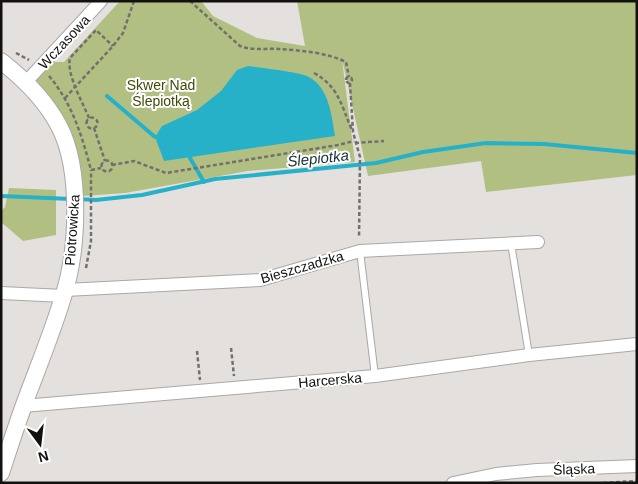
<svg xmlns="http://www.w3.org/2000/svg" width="638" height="484" font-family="Helvetica,sans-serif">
	<rect width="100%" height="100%" fill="#e4e0de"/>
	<path fill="#b1c082" d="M 120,1 L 201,1 L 213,16 L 257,38 L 305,46 L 297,1 L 637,1 L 637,175 L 486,192 L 481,161 L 368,176 L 342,59 L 355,162 L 248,171 L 125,193 L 83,196 C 83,148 64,116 36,80 L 51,62 L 64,62 Z
		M 9,188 L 56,190 L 56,235 L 23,241 L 1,222 L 1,211 L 5,207 Z"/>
	<path fill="#27b1c8" d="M 248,66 C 261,68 299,72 309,77 C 329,88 332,116 335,136 L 164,161 L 155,137 L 162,126 L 197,110 L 221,91 L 237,70 Z"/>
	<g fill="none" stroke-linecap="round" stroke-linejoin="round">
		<path stroke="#27b1c8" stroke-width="4" d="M 107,96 L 155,137
			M 190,158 L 204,182
			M 1,196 L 71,199
			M 78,199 L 96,200 L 142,195 L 215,179 L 376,163 L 423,152 L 486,143 L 544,144 L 637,153"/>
		<g stroke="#aba7a5" stroke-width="8">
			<path id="service" d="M 511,243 L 529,355
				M 360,251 L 375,376"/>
		</g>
		<g stroke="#aba7a5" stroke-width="14">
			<path id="minor" d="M 26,82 L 101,1
				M 65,290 L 260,280 L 360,251 L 538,242
				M 1,293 L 64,296
				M 23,406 L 375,376 L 529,355 L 637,344
				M 453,483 L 496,474 L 537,470 L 637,466"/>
		</g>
		<g stroke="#aba7a5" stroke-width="18">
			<path id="tertiary" d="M 1,61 C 24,79 45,99 59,126 C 82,170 78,251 63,297 C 53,330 40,362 28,394 C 18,420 10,446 1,473"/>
		</g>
		<path stroke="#726f6e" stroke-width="2.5" stroke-dasharray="4 2.5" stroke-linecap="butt" d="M 190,1 L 240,46 C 253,51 266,48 279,49 C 299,50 328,53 346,62 L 349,77
			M 16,53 L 29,60
			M 314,73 C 339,87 341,105 352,130
			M 49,76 C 72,103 82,136 91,170 L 101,168
			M346 80a3 3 0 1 1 6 0a3 3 0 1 1-6 0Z
			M 350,83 L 353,132 L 360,157 L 359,238
			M 65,98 L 113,46 L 123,33 L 134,1
			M86.5 123a5.5 5.5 0 1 1 11 0a5.5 5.5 0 1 1-11 0Z
			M 89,118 C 83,103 66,74 70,58 L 96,30 L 113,46
			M 94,128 L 105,161
			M 355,143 L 384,141
			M101.5 166a5.5 5.5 0 1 1 11 0a5.5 5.5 0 1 1-11 0Z
			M 112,165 L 134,161 L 166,173 L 338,145 L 354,141
			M 86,268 L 91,241 L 91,170
			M 231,348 L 234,376
			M 197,351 L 200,380
			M 603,483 L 637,481"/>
		<use href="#service" stroke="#fff" stroke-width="6"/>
		<use href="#minor" stroke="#fff" stroke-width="12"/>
		<use href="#tertiary" stroke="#fff" stroke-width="16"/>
	</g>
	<g text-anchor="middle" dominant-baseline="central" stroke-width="4" stroke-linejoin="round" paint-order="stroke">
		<g font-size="14" fill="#121110" stroke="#fff">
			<text transform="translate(64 42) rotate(-47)">Wczasowa</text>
			<text transform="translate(72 230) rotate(-86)">Piotrowicka</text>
			<text transform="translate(302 267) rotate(-16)">Bieszczadzka</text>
			<text transform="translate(330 380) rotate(-5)">Harcerska</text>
			<text transform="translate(574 469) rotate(-2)">Śląska</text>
		</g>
		<g font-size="14" fill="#3e4a06" stroke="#fff">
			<text x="161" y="85">Skwer Nad<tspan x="161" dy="16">Ślepiotką</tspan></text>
		</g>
		<g font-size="15" font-style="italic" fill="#182e32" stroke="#fff">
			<text transform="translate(318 158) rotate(-6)">Ślepiotka</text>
		</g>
	</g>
	<rect width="638" height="484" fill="none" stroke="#121110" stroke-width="5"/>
	<g transform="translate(40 444) rotate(165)" stroke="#ffffff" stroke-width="4" paint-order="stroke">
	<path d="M0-4L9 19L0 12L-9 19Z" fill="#121110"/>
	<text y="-8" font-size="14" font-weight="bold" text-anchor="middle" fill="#121110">N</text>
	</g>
</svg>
